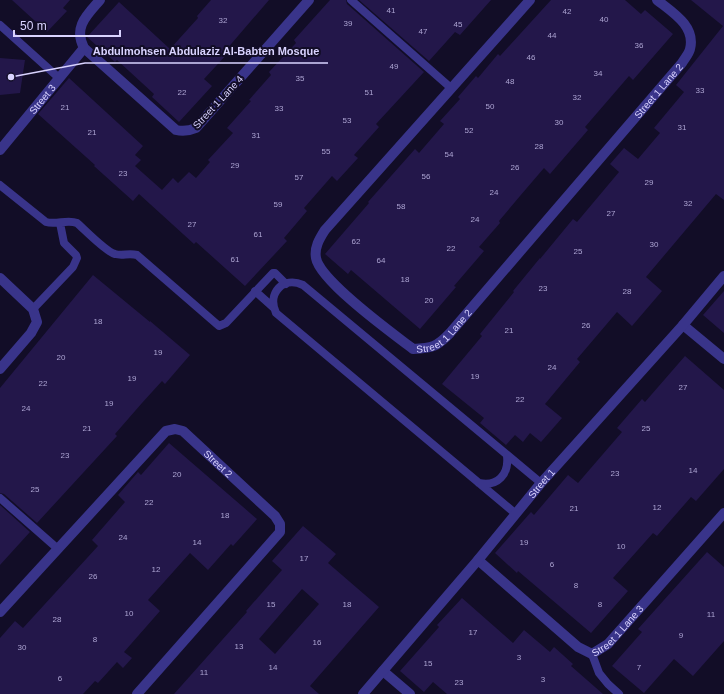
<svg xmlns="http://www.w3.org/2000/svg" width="724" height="694" font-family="Arial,sans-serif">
	<rect width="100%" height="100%" fill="#120d27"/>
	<path fill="#23174a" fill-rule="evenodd" d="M 12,0 L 70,0 L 63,8 L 67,11 L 47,32 Z
		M 211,0 L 269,0 L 226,50 L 228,53 L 204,79 L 212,86 L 179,122 L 152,97 L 154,94 L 117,60 L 115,62 L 87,37 L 119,2 L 170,49 L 198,18 L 197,16 Z
		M 330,0 L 346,0 L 347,4 L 424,72 L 376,124 L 379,127 L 354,155 L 358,158 L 337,181 L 332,176 L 304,208 L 307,211 L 284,238 L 287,241 L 245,286 L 196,242 L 194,244 L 139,194 L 133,201 L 94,166 L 95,165 L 38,114 L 69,78 L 143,146 L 135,155 L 141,160 L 135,166 L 162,190 L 173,178 L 178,183 L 189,172 L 196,178 L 210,162 L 208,160 L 233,133 L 227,128 L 251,101 L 249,100 L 271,75 L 269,72 L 296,43 L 294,40 Z
		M 359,0 L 491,0 L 460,35 L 455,32 L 429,61 Z
		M 551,0 L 625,0 L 641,14 L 645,10 L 673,34 L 633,80 L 629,76 L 585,127 L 588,130 L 550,174 L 544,168 L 520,196 L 499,221 L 500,223 L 479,247 L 484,251 L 454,286 L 456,287 L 420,329 L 351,270 L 348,274 L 325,254 L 369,203 L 368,202 L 415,149 L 419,153 L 444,124 L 440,121 L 460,99 L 458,97 L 476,76 L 478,78 L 498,54 L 500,56 Z
		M 691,0 L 724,0 L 724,200 L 716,194 L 646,277 L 662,291 L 632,326 L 617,312 L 577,359 L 580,362 L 545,404 L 562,418 L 541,442 L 530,433 L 523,442 L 515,435 L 506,445 L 480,423 L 484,418 L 442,384 L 482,336 L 480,334 L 514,292 L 513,291 L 540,258 L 540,259 L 573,219 L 577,222 L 619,172 L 610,164 L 624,148 L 638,159 L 660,133 L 654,128 L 684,92 L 676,85 L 723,26 Z
		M 0,58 L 25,60 L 20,93 L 0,95 Z
		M 93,275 L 150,322 L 150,321 L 190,355 L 165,384 L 162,381 L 142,403 L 115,434 L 117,436 L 37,523 L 4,494 L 0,493 L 0,388 Z
		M 724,291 L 724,333 L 703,315 Z
		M 685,356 L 724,390 L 724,469 L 696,501 L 691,497 L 657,536 L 653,533 L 613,578 L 628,591 L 591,633 L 518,571 L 517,573 L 495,553 L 531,512 L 534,515 L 568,475 L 578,483 L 622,432 L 617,428 L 642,399 L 645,402 Z
		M 169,443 L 257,519 L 233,546 L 231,544 L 208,570 L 190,553 L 148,600 L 160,611 L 124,652 L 132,658 L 123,668 L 117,662 L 98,683 L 95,681 L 83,694 L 0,694 L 0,638 L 15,621 L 23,628 L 98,546 L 92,540 L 125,502 L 118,495 L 138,472 L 141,475 Z
		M 0,505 L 30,532 L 0,565 Z
		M 303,526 L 336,554 L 328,563 L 379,607 L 310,686 L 319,694 L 174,694 L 247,612 L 246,611 L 282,570 L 272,561 ZM 302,589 L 319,604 L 275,654 L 259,639 Z
		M 707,552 L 724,567 L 724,641 L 693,676 L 674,659 L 644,693 L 612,666 L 642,632 L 638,629 Z
		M 462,598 L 513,643 L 524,630 L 550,652 L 554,647 L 573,664 L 571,666 L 603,694 L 447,694 L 433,682 L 424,692 L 400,671 L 439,627 L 437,625 Z"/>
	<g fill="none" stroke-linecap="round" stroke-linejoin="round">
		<path stroke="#39348a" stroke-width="8" d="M 351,0 L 451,88
			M 0,25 L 59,78
			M 0,185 L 46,222 C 56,225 68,219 77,223 C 85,230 106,252 115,254 C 122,256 129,253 137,255 L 219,326 L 226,323 L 273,273 L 275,273 L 286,284
			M 255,291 L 274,308
			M 33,309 L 73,267 L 77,258 L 76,255 L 64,243 L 60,223
			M 479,483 C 498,487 509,474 507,456
			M 0,498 L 58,549
			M 516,514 L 276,313 C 267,293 283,276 303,285 L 541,483
			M 592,654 L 599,673 L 608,684 L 619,694"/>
		<g stroke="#39348a" stroke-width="10">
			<path d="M 100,0 C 87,15 73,27 84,48 L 176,130 C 184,132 189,131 196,128 L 309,0"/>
			<path id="s1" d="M 530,0 L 325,230 C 320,238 314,247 316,258 C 320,281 392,333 413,349 C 432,348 437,347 450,333 L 682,63 C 684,59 689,54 690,49 C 696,26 672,12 657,0"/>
			<path id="s2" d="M 0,150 L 84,48"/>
			<path d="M 0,278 L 33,309 L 37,322 L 31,333 L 0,369"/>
			<path d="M 683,325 L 724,359"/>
			<path id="s3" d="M 478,560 L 578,647 L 592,654 L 608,644 L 724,513"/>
			<path id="s4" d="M 0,612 L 166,431 L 175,429 L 183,431 L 275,516 L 280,524 L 280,532 L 137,694"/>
			<path d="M 383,671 L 410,694"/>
			<path id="s5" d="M 363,694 L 478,560 L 541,483 L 683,325 L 724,276"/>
		</g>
	</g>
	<g text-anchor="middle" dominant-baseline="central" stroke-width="4" stroke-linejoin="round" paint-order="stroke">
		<g font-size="8" fill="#aca4d2">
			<text x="391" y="10">41</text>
			<text x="567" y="11">42</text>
			<text x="604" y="19">40</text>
			<text x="223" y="20">32</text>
			<text x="348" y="23">39</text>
			<text x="458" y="24">45</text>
			<text x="423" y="31">47</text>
			<text x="552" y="35">44</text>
			<text x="639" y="45">36</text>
			<text x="531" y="57">46</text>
			<text x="394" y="66">49</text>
			<text x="598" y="73">34</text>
			<text x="300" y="78">35</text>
			<text x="510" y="81">48</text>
			<text x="700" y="90">33</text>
			<text x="182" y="92">22</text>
			<text x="369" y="92">51</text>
			<text x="577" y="97">32</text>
			<text x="490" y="106">50</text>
			<text x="65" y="107">21</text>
			<text x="279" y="108">33</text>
			<text x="347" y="120">53</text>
			<text x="559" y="122">30</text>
			<text x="682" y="127">31</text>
			<text x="469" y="130">52</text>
			<text x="92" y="132">21</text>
			<text x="256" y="135">31</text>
			<text x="539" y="146">28</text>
			<text x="326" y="151">55</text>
			<text x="449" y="154">54</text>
			<text x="235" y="165">29</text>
			<text x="515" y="167">26</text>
			<text x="123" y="173">23</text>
			<text x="426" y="176">56</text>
			<text x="299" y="177">57</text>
			<text x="649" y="182">29</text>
			<text x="494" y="192">24</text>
			<text x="688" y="203">32</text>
			<text x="278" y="204">59</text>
			<text x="401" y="206">58</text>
			<text x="611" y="213">27</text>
			<text x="475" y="219">24</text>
			<text x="192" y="224">27</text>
			<text x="258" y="234">61</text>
			<text x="356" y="241">62</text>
			<text x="654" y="244">30</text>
			<text x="451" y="248">22</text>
			<text x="578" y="251">25</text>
			<text x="235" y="259">61</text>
			<text x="381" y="260">64</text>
			<text x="405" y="279">18</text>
			<text x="543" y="288">23</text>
			<text x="627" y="291">28</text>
			<text x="429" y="300">20</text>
			<text x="98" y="321">18</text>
			<text x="586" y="325">26</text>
			<text x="509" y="330">21</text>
			<text x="158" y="352">19</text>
			<text x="61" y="357">20</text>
			<text x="552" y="367">24</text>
			<text x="475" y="376">19</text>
			<text x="132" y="378">19</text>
			<text x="43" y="383">22</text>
			<text x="683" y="387">27</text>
			<text x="520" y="399">22</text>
			<text x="109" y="403">19</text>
			<text x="26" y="408">24</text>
			<text x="87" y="428">21</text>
			<text x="646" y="428">25</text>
			<text x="65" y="455">23</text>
			<text x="693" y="470">14</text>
			<text x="615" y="473">23</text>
			<text x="177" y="474">20</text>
			<text x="35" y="489">25</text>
			<text x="149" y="502">22</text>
			<text x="657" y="507">12</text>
			<text x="574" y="508">21</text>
			<text x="225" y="515">18</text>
			<text x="123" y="537">24</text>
			<text x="197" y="542">14</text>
			<text x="524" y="542">19</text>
			<text x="621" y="546">10</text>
			<text x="304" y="558">17</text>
			<text x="552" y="564">6</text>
			<text x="156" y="569">12</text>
			<text x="93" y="576">26</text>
			<text x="576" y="585">8</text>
			<text x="271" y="604">15</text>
			<text x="347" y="604">18</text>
			<text x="600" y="604">8</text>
			<text x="129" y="613">10</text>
			<text x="711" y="614">11</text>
			<text x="57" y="619">28</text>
			<text x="473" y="632">17</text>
			<text x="681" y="635">9</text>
			<text x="95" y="639">8</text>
			<text x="317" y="642">16</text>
			<text x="239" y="646">13</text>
			<text x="22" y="647">30</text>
			<text x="519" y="657">3</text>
			<text x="428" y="663">15</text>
			<text x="273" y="667">14</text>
			<text x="639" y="667">7</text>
			<text x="204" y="672">11</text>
			<text x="60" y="678">6</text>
			<text x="543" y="679">3</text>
			<text x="459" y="682">23</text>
		</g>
		<g font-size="10" fill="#d9d3ff" stroke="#120d27">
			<text stroke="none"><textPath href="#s1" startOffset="834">Street 1 Lane 2</textPath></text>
			<text stroke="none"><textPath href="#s2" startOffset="66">Street 3</textPath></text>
			<text transform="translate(218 102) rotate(-47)">Street 1 Lane 4</text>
			<text stroke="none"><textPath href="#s1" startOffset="510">Street 1 Lane 2</textPath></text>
			<text stroke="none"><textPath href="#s4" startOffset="311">Street 2</textPath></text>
			<text stroke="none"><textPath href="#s5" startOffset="276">Street 1</textPath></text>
			<text stroke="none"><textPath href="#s3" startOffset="183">Street 1 Lane 3</textPath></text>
		</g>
	</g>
	<path fill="none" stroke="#d9d3ff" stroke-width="1.5" d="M11 77L85 63H328"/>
	<circle fill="#d9d3ff" stroke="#120d27" stroke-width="1.5" cx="11" cy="77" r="4"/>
	<g font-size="11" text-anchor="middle" font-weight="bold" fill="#d9d3ff" stroke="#120d27" stroke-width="4" stroke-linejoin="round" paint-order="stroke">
		<text x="206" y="55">Abdulmohsen Abdulaziz Al-Babten Mosque</text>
	</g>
	<path d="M14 30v6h106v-6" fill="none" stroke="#d9d3ff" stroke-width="2"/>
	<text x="20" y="30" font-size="12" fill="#d9d3ff" stroke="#120d27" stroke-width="3" paint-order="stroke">50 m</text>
</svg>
